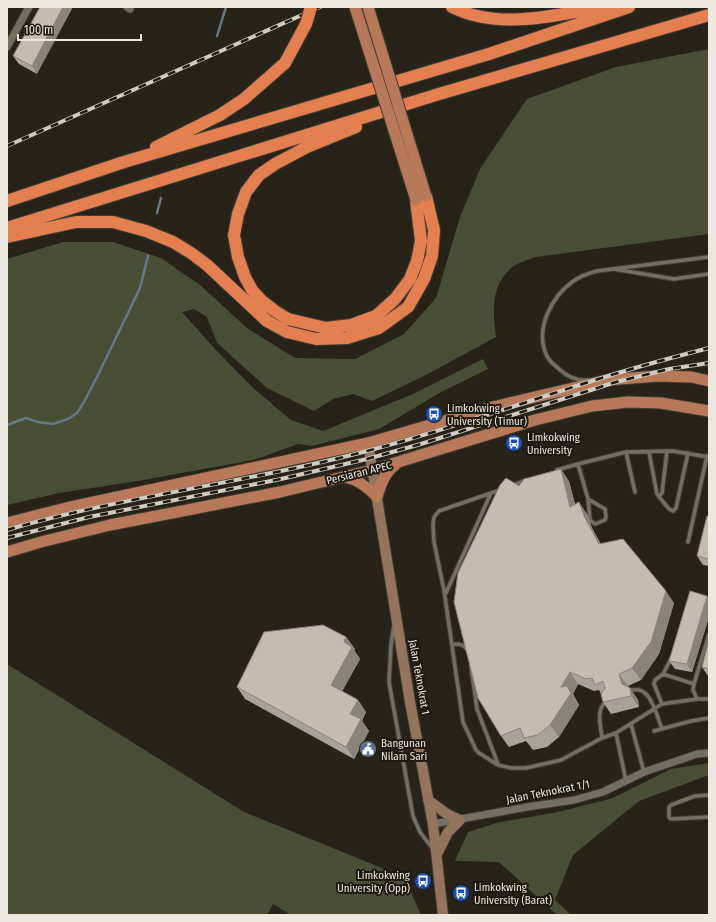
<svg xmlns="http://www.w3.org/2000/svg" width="716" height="922" font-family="'Fira Sans Condensed',sans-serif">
	<rect width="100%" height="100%" fill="#272318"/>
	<path fill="#494f34" d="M 709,49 L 709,234 L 536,257 C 528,260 516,263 510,269 C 490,289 493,312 496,337 L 424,376 L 372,401 L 353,394 L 333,399 L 314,411 L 267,388 L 217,343 L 207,317 L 194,309 L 182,312 L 215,349 L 253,388 L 291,420 L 323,431 L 413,394 L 483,359 L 488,369 L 443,391 L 379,429 L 312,446 L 298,444 L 253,460 L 138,481 L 59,493 L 7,505 L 7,259 L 63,242 L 113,242 L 161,258 L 200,285 L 247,328 L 295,358 L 355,359 L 404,334 L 436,298 L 460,217 L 480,169 L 527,99 L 616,67 Z
		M 7,664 L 244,812 L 404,877 L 421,915 L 291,915 L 273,904 L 267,915 L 7,915 Z
		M 709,763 L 709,775 L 639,801 L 573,855 L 555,900 L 571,915 L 557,915 L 499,862 L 455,861 L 468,832 L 496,823 L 558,812 L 613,798 L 671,769 Z"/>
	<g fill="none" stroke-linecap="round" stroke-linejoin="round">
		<path stroke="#66798b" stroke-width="2.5" d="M 217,36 L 226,7
			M 157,213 L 161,198
			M 7,425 L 26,418 L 38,422 L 53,424 L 68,419 L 77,413 L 84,402 L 97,377 L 140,288 L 148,256"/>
		<g stroke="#403c35" stroke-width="5.5">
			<path id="lane" d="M 614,269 L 674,279 L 709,274
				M 588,380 C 577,381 566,376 558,368 C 554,365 548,359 546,354 C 535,328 552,297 572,282 C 580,276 589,273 597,271 L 709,257
				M 626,452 L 635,492
				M 649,452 L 657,494 L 669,509 L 673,511 L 676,508 L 688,453
				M 578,464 L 588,499 L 590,520 L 595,524 L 605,520 L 606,517 L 605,509 L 588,499
				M 557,470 L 578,464 L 626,452 L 672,451 L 709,457
				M 511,486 L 526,480
				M 500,490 L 439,511 L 434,517 L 433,525 L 434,542 L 444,590 L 463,722 L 476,750 L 479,753 L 498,765 L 511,768 L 526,768 L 561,760 L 602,738 L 616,733 L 662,704 L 697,699 L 709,699
				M 659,496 L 662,493 L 667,451
				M 688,542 L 707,456
				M 446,593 L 491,493
				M 394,625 L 391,645 L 389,682 L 413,816 L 420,832 L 433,849
				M 452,644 C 460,644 463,644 468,650
				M 471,666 L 477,709 L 498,764
				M 663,674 L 694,684
				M 629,690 C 633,690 638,689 642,691 C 652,696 658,718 662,729
				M 697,699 L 693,690 L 694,684 L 709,634
				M 662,704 L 654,684 L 655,680 L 663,674 L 672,657
				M 631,724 L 644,772
				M 654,731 L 691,721 L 709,718
				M 616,733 L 626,781
				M 602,738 C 601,726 595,709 607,701
				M 709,795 L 695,796 L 671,805 L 669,807 L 669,817 L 671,819 L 709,817"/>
		</g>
		<g stroke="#403c35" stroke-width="9">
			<path id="street" d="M 127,7 L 130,9 L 130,7
				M 7,47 L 29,7
				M 433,824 L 527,807 L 574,800 L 603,792 L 644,772 L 697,754 L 709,753"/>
		</g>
		<g stroke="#403c35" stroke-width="12">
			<path id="secondary" d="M 368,443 L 410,702 L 433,824 L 443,915
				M 428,800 L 447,814 L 460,820 L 448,832 L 437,854"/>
		</g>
		<g stroke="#403c35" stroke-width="13">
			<path id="primary" d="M 345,477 C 358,480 368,487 377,497
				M 377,497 C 381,484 384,473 396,464
				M 7,523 L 66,508 L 368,443 L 489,408 L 607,380 L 658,376 L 691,377 L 709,381
				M 7,552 L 41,542 L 110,525 L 280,492 L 372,470 L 535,420 L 592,406 L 628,402 L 661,403 L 709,411"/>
		</g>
		<g stroke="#403c35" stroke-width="14">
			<path id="highway" d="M 452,7 C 497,30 554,16 601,7
				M 356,127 L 307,147 L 275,164 L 259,175 L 246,192 L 238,214 L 234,235 L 238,257 L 245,277 L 252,290 L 262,301 L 275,311 L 288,319 L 326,328 L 351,325 L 376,316 L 395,299 L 410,279 L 417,261 L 421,241 L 416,200
				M 156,147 L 220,115 L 244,99 L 285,63
				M 7,201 L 124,162 L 489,54 L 629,7
				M 7,228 L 439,94 L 709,15
				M 7,237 L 76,222 L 113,222 L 146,231 L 173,242 L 191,253 L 207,265 L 267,321 L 287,332 L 316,339 L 347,338 L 379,328 L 408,307 L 424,279 L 432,256 L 434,230 L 426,196"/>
		</g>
		<use href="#lane" stroke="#736f62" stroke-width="3.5"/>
		<use href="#street" stroke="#736f62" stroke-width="7"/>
		<use href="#secondary" stroke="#95745d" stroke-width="10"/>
		<use href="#primary" stroke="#b77957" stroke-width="11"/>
		<use href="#highway" stroke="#e48050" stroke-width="12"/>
		<g stroke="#ceccc4" stroke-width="4">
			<path id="rail" d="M 7,146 L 320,7
				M 7,530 C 124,496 246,483 363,452 C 453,429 540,396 628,370 C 655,362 682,355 709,348
				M 7,538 L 89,517 L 281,479 L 367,459 L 421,444 L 616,382 L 669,369 L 709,363"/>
		</g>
		<use href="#rail" stroke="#1d190f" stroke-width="2.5" stroke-dasharray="8" stroke-linecap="butt"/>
		<g stroke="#403c35" stroke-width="13" stroke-linecap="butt">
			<path id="primary-bridge" d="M 355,7 L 416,200
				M 368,7 L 426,196"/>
		</g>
		<g stroke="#403c35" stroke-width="14" stroke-linecap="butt">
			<path id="highway-bridge" d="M 285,63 L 306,24 L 311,7"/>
		</g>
		<use href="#primary-bridge" stroke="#b77957" stroke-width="11"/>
		<use href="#highway-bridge" stroke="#e48050" stroke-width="12"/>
	</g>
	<path fill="#a7a396" d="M 40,7 L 37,74 L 19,64 L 13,56 Z
		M 569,481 L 575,504 L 587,514 L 592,528 L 601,544 L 674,603 L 659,654 L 641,680 L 628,686 L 638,700 L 639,707 L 611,714 L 603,702 L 601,694 L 599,690 L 594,691 L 578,684 L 573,694 L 579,705 L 559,737 L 547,747 L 533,750 L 526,741 L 509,747 L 501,736 L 519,486 Z
		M 709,516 L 709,566 L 703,565 L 697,556 Z
		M 707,596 L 709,599 L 709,617 L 692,672 L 675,669 L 669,661 Z
		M 346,637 L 355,649 L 354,650 L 360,659 L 342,691 L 358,700 L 366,712 L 362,721 L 369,731 L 354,759 L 245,699 L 237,687 Z
		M 709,640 L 709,676 L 708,676 L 702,667 Z"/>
	<path fill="#88847a" d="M 63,7 L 73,7 L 37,74 L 32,66 Z
		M 561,469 L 569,481 L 579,519 L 570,507 Z
		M 579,502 L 587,514 L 592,528 L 607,556 L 599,544 L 584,516 Z
		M 666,591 L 674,603 L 659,654 L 641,680 L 632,668 Z
		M 707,596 L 709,599 L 709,617 L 692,672 L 687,664 Z
		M 346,637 L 355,649 L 354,650 L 360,659 L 339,697 L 331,685 L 344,642 Z
		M 570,672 L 578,684 L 573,694 L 579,705 L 559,737 L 550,725 L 561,687 Z
		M 619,674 L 628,686 L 631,696 L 622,684 Z
		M 630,688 L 638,700 L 639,707 L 631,696 Z
		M 358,700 L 366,712 L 362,721 L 369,731 L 354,759 L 346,747 L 350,714 Z"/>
	<path fill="#c2bdaf" stroke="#88847a" d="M 40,7 L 63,7 L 32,66 L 13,56 Z
		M 561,469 L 570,507 L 579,502 L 584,516 L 599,544 L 623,539 L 666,591 L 651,642 L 632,668 L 619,674 L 622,684 L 630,688 L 631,696 L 603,702 L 601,694 L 605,688 L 603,681 L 595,685 L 592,678 L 586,679 L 570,672 L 561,687 L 567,686 L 571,693 L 550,725 L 538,735 L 524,738 L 520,728 L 501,736 L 478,698 L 454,602 L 458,573 L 500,485 L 506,478 L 519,486 L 524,479 Z
		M 707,516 L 709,516 L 709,559 L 697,556 Z
		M 690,591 L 707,596 L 687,664 L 669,661 Z
		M 323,625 L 346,637 L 344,642 L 352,647 L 331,685 L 358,700 L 350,714 L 361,719 L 346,747 L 237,687 L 264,632 Z
		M 709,640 L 709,669 L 702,667 Z"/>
	<defs>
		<g id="bus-disc" transform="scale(0.9)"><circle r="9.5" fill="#1a4fb4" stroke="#1d190f"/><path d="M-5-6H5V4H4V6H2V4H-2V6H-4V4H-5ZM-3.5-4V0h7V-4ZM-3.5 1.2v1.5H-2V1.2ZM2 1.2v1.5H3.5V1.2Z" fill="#fff"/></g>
		<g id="civic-disc" transform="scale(0.9)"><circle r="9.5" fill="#5c6f8a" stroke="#1d190f"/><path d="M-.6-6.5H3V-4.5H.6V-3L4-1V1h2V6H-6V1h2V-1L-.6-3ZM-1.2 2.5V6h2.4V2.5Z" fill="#fff"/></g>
	</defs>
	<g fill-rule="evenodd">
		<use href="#bus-disc" x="434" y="414"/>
		<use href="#bus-disc" x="514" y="443"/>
		<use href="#civic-disc" x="368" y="749"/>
		<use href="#bus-disc" x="423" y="881"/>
		<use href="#bus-disc" x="461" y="893"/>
	</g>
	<g text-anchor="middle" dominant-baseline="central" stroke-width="4" stroke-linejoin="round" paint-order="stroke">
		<g font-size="11" fill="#eae8e1" stroke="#1d190f" text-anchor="start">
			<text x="447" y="408">Limkokwing<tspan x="447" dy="13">University (Timur)</tspan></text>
			<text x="527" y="437">Limkokwing<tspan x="527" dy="13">University</tspan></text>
			<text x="381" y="743">Bangunan<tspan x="381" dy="13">Nilam Sari</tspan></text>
			<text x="410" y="875" text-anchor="end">Limkokwing<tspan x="410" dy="13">University (Opp)</tspan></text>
			<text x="474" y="887">Limkokwing<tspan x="474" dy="13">University (Barat)</tspan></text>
		</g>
		<g font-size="11" fill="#eae8e1" stroke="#1d190f">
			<text transform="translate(359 473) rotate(-14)">Persiaran APEC</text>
			<text transform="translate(419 677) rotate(80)">Jalan Teknokrat 1</text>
			<text transform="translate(548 792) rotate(-11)">Jalan Teknokrat 1/1</text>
		</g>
	</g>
	<rect width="716" height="922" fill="none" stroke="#eae8e1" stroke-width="16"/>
	<path d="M18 34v6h123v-6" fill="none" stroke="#eae8e1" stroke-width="2"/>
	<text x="24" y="34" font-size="12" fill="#eae8e1" stroke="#1d190f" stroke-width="3" paint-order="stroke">100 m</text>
</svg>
